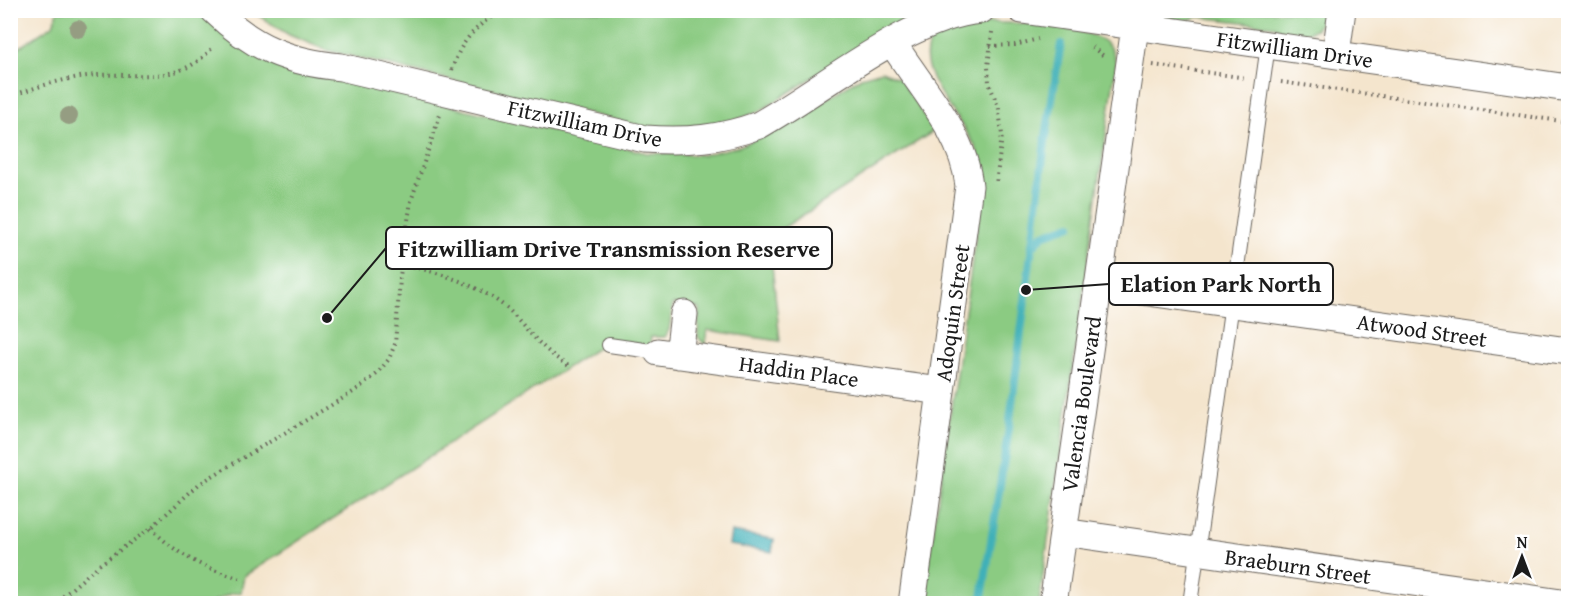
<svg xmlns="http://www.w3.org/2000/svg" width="1579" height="614" font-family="'Gentium Book Plus',serif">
	<rect width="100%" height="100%" fill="#fff"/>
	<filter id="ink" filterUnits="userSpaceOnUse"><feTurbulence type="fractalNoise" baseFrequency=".0167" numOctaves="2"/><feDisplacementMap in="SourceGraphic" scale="12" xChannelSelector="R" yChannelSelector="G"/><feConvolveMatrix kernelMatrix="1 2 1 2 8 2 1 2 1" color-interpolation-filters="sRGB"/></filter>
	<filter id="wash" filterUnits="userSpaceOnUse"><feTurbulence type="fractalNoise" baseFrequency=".008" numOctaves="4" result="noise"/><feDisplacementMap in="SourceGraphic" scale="24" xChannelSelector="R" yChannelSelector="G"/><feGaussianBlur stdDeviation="1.35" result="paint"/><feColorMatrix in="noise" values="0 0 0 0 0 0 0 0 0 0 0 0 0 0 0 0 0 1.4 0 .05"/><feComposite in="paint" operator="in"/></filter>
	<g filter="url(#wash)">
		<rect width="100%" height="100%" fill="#f4e5cd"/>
		<path fill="#8bcb82" stroke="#54744f" stroke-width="1.5" d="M 58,11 L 203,11 L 342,80 L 647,153 L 702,155 L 740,146 L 776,130 L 861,77 L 882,71 L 900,79 L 934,131 L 769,237 L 780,341 L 707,330 L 705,345 L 698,337 L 699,308 L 673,304 L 669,330 L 665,337 L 651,337 L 650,346 L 608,341 L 244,576 L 241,592 L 230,594 L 208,604 L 11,604 L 11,53 L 53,25 Z
			M 251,11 L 926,11 L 892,27 L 760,111 L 726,124 L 653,129 L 326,50 L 289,35 Z
			M 1112,11 L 1328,11 L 1316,29 L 1299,36 L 1288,36 L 1275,26 L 1199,17 L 1183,21 Z
			M 984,23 C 1011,22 1086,25 1106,43 C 1112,48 1115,56 1116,64 L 1039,603 L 923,604 L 983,186 C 982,174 981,161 977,150 C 965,122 904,63 935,37 C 947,26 969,26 984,23 Z"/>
		<path fill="#40b0b8" stroke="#2e666a" stroke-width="1.5" d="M 731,532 L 774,539 L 772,552 L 729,545 Z"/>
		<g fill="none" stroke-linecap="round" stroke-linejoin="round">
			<path stroke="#40b0b8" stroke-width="8" d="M 1034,245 L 1043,235 L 1071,225
				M 981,604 L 1009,428 L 1045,142 L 1061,44"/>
		</g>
	</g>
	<g filter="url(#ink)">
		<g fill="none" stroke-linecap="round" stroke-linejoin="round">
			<g stroke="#68625a" stroke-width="16">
				<path id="lane" d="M 609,345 L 658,352
					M 1190,604 L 1268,45"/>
			</g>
			<g stroke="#68625a" stroke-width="29">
				<path id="street" d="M 214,10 C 253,48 289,62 341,67 L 645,139 C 686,142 721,139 759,125 C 825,88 907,17 981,10
					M 1022,10 L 1568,88
					M 892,42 C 920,87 964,132 969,186 L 912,604
					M 1336,54 L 1342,10
					M 1098,285 L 1568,351
					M 658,352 L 941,391
					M 679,355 L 684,314
					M 1063,532 L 1568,604
					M 1053,604 L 1135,27"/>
			</g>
			<path stroke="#68625a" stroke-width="4" stroke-dasharray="1.5 4.5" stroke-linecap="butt" d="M 1294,16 L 1296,10
				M 992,32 L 988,67 L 989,83 L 999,109 L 1002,135 L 996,184
				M 990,46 L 1015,45 L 1038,39
				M 1092,47 L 1105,57
				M 1153,65 L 1247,78
				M 452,70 C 460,41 477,25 502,10
				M 1281,82 L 1568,122
				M 10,96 C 34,88 62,79 87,76 C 134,70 177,89 213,47
				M 401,266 C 437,269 490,289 515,316 C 532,335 546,353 569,366
				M 151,528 C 178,556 206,570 243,579
				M 54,604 L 99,565 L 151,528 L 199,484 L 355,391 L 377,374 L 389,359 L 395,344 L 401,266 L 411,201 L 440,115"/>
			<use href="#lane" stroke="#fff" stroke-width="14"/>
			<use href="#street" stroke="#fff" stroke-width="27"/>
		</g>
		<g fill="#959d82">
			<circle cx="78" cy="29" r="9"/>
			<circle cx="69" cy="116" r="9"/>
		</g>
	</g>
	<g text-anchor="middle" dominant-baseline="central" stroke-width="6" stroke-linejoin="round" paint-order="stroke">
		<g font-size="22" fill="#1c1c1c" stroke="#fff">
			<text transform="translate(1295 49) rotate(8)">Fitzwilliam Drive</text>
			<text transform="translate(585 123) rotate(12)">Fitzwilliam Drive</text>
			<text transform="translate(952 313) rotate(-82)">Adoquin Street</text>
			<text transform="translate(1422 330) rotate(8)">Atwood Street</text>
			<text transform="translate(799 371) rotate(8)">Haddin Place</text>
			<text transform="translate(1081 404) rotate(-82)">Valencia Boulevard</text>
			<text transform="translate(1298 566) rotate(8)">Braeburn Street</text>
		</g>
	</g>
	<path fill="none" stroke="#1c1c1c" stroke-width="2" d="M327 318L386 248M1026 290L1109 284"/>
	<g fill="#1c1c1c" stroke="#fff" stroke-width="2">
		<circle cx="327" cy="318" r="6"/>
		<circle cx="1026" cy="290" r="6"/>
	</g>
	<g fill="#fff" stroke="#1c1c1c" stroke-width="2">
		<rect x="386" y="227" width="446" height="42" rx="6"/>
		<rect x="1109" y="263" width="224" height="42" rx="6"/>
	</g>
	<g font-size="24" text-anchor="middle" font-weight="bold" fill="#1c1c1c">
		<text x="609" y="257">Fitzwilliam Drive Transmission Reserve</text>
		<text x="1221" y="292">Elation Park North</text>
	</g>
	<rect width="1579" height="614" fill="none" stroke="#fff" stroke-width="36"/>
	<g transform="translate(1522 557)" stroke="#ffffff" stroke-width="4.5" paint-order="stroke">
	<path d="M0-4.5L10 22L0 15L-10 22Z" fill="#1c1c1c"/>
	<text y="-9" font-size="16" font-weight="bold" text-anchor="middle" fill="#1c1c1c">N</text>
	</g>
</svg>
